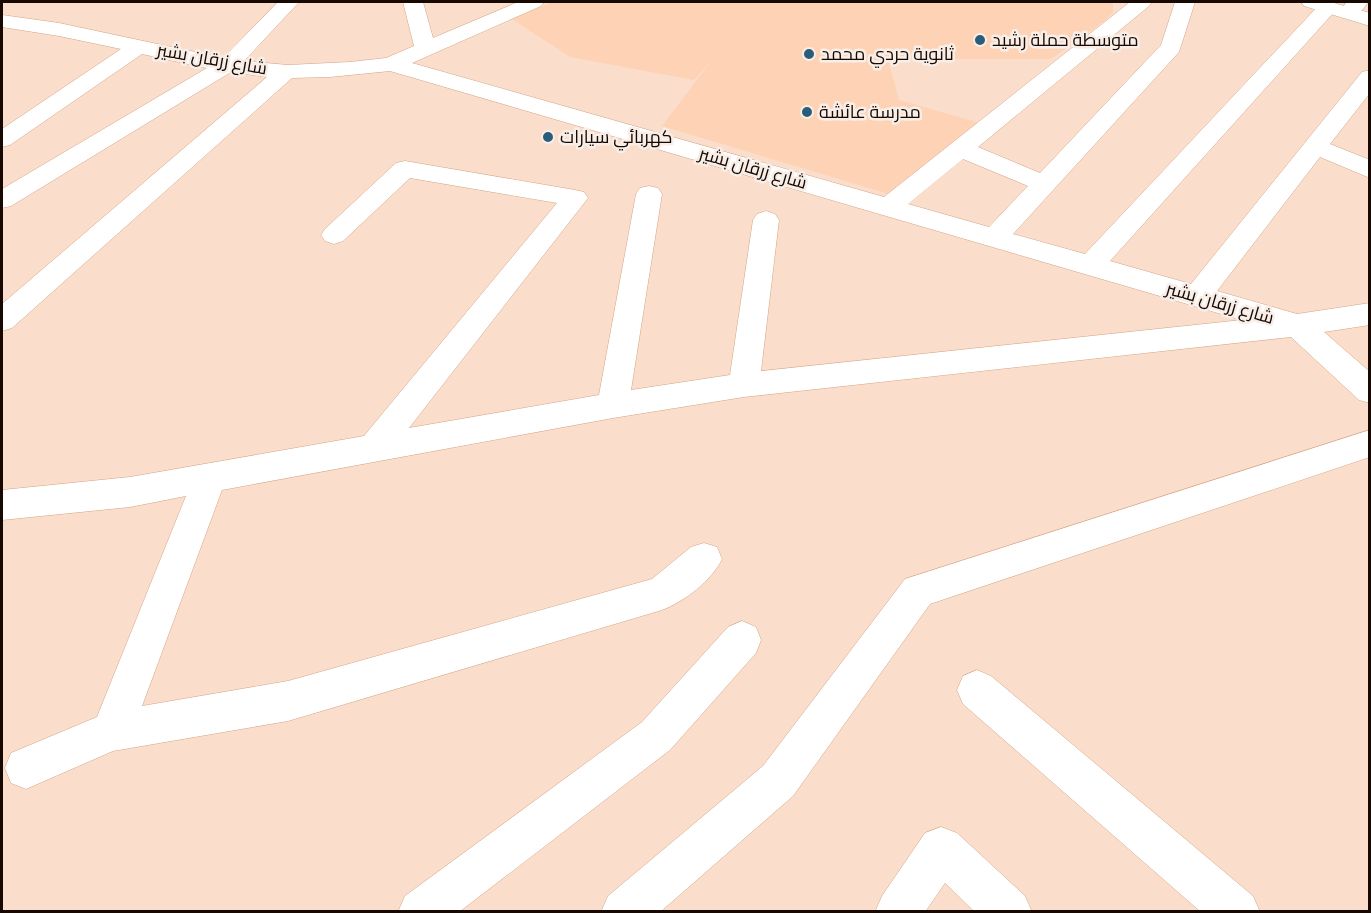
<svg xmlns="http://www.w3.org/2000/svg" width="1371" height="913" font-family="Signika,Cairo,sans-serif">
	<rect width="100%" height="100%" fill="#faddca"/>
	<path fill="#fed2b5" d="M 552,2 L 1113,2 L 1113,12 L 1103,22 L 1051,59 L 888,59 L 899,100 L 983,124 L 889,194 L 662,126 L 712,60 L 694,80 L 570,57 L 512,19 Z"/>
	<g fill="none" stroke-linecap="round" stroke-linejoin="round">
		<g stroke="#d3a586" stroke-width="1">
			<path id="minor" d="M 278,2 L 299,2 L 244,61 L 288,65 L 350,62 L 386,58 L 414,46 L 403,2 L 423,2 L 433,38 L 518,2 L 544,2 L 541,6 L 412,63 L 884,197 L 1130,2 L 1152,2 L 1149,6 L 978,147 L 1040,173 L 1161,45 L 1175,2 L 1195,2 L 1179,52 L 1013,234 L 1085,254 L 1321,3 L 1335,3 L 1338,7 L 1335,11 L 1110,261 L 1191,284 L 1362,72 L 1370,70 L 1370,93 L 1330,144 L 1370,160 L 1370,178 L 1320,157 L 1217,291 L 1297,314 L 1370,303 L 1370,325 L 1324,332 L 1370,372 L 1370,403 L 1359,400 L 1291,337 L 744,397 L 613,418 L 222,490 L 142,706 L 288,681 L 652,579 L 691,547 L 704,543 L 717,547 L 722,559 C 712,580 684,602 662,610 L 288,721 L 113,751 L 26,789 L 11,783 L 5,768 L 11,753 L 97,717 L 186,496 L 130,507 L 2,520 L 2,490 L 130,477 L 364,436 L 557,203 L 410,178 L 343,241 L 334,244 L 325,241 L 321,235 L 325,229 L 396,163 L 405,161 L 575,190 L 584,192 L 588,198 L 409,428 L 599,395 L 636,194 L 640,188 L 649,186 L 658,188 L 662,194 L 631,390 L 730,375 L 753,220 L 757,214 L 766,211 L 775,214 L 779,220 L 761,371 L 1242,320 L 390,71 L 330,77 L 292,78 L 12,328 L 2,331 L 2,304 L 267,77 L 231,72 L 11,206 L 2,208 L 2,189 L 207,68 L 142,54 L 10,145 L 2,147 L 2,129 L 121,49 L 59,36 L 2,27 L 2,15 L 59,23 L 223,58 ZM 963,159 L 1028,186 L 989,227 L 908,204 Z
				M 1347,2 L 1368,2 C 1361,13 1353,21 1340,17 L 1337,13 Z
				M 1370,430 L 1370,457 L 930,604 L 793,796 L 660,912 L 601,912 L 608,896 L 763,766 L 905,579 Z
				M 742,621 L 756,627 L 761,640 L 756,653 L 670,750 L 459,912 L 398,912 L 405,896 L 642,722 L 728,627 Z
				M 977,670 L 991,676 L 1253,896 L 1260,912 L 1201,912 L 963,704 L 957,690 L 963,676 Z
				M 941,827 L 957,833 L 1025,896 L 1032,912 L 975,912 L 945,883 L 925,912 L 875,912 L 882,896 L 925,833 Z"/>
		</g>
		<g stroke="#d3a586" stroke-width="1">
			<path id="primary" d="M 1301,2 L 1330,2 L 1370,13 L 1370,26 L 1304,6 Z"/>
		</g>
		<use href="#minor" fill="#fff" fill-rule="evenodd"/>
		<use href="#primary" fill="#fff" fill-rule="evenodd"/>
	</g>
	<g fill="#2a5d7a" stroke="#f8eee8" stroke-width="2">
		<circle cx="980" cy="40" r="6"/>
		<circle cx="809" cy="54" r="6"/>
		<circle cx="807" cy="112" r="6"/>
		<circle cx="548" cy="137" r="6"/>
	</g>
	<g text-anchor="middle" dominant-baseline="central" stroke-width="5" stroke-linejoin="round" paint-order="stroke">
		<g font-size="18" fill="#170801" stroke="#f8eee8" text-anchor="start">
			<text x="992" y="40">متوسطة حملة رشيد</text>
			<text x="821" y="54">ثانوية حردي محمد</text>
			<text x="819" y="112">مدرسة عائشة</text>
			<text x="560" y="137">كهربائي سيارات</text>
		</g>
		<g font-size="18" fill="#170801" stroke="#f8eee8">
			<text transform="translate(212 59) rotate(10)">شارع زرقان بشير</text>
			<text transform="translate(753 168) rotate(16)">شارع زرقان بشير</text>
			<text transform="translate(1220 303) rotate(16)">شارع زرقان بشير</text>
		</g>
	</g>
	<rect width="1371" height="913" fill="none" stroke="#170801" stroke-width="6"/>
</svg>
